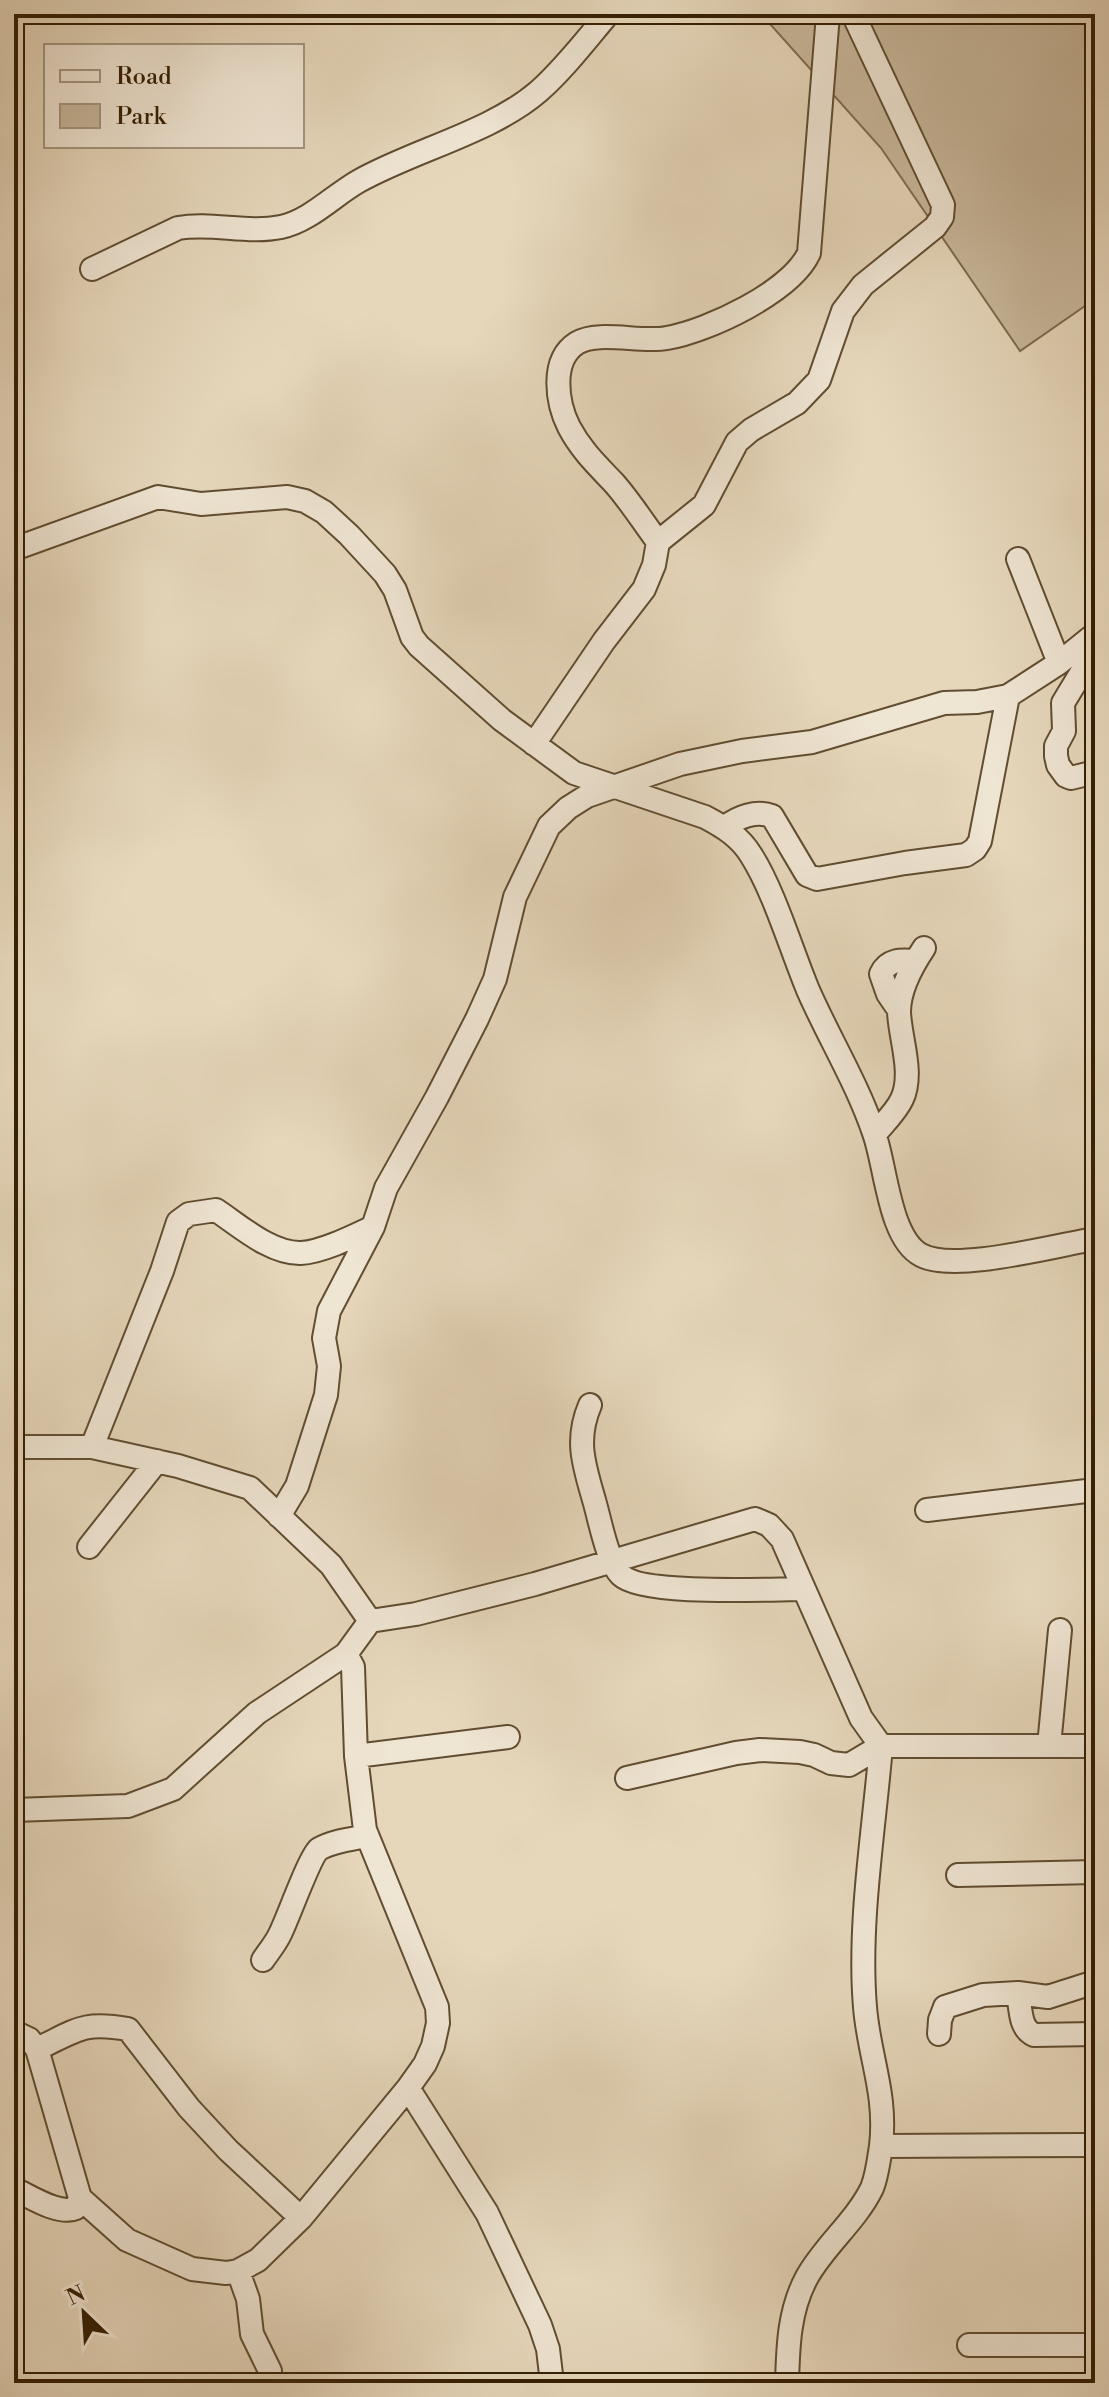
<svg xmlns="http://www.w3.org/2000/svg" width="1109" height="2397" font-family="'Libre Bodoni',serif">
	<rect width="100%" height="100%" fill="#e6d7bb"/>
	<filter id="stains"><feTurbulence type="fractalNoise" baseFrequency=".0025" numOctaves="4"/><feColorMatrix values="0 0 0 0 .2 0 0 0 0 .09 0 0 0 0 .02 0 0 0 .5 -.17"/></filter>
	<radialGradient id="worn" r=".72"><stop offset=".6" stop-color="#630" stop-opacity="0"/><stop offset="1" stop-color="#630" stop-opacity=".3"/></radialGradient>
	<path fill="#c8b89c" stroke="#7e6c50" stroke-width="2" d="M 761,14 L 1095,14 L 1095,299 L 1020,351 L 881,148 Z"/>
	<g fill="none" stroke-linecap="round" stroke-linejoin="round">
		<g stroke="#614d31" stroke-width="26">
			<path id="minor" d="M 92,269 L 178,228 C 212,222 247,234 281,227 C 310,221 334,195 359,181 C 414,150 492,132 539,91 C 564,69 586,40 608,14
				M 658,542 C 643,522 630,501 614,483 C 597,465 581,450 569,427 C 557,403 550,360 577,343 C 598,330 641,343 667,338 C 708,331 791,292 809,253 L 828,14
				M 14,549 L 158,497 L 201,504 L 287,497 L 305,501 L 324,512 L 349,535 L 385,574 L 395,590 L 412,637 L 419,646 L 502,720 L 574,773 L 705,817 C 724,827 740,837 751,855 C 774,891 791,949 808,990 C 829,1038 857,1083 874,1133 C 886,1166 889,1238 921,1255 C 954,1273 1056,1245 1095,1239
				M 1018,559 L 1059,663
				M 1095,650 L 1063,703 L 1064,731 L 1056,746 L 1056,756 L 1058,765 L 1066,776 L 1071,778 L 1095,772
				M 534,744 L 604,641 L 644,589 L 654,565 L 658,542 L 704,505 L 737,442 L 751,430 L 797,403 L 819,380 L 843,311 L 863,285 L 935,227 L 942,217 L 943,205 L 853,14
				M 725,827 C 738,817 756,810 772,816 L 807,875 L 817,879 L 905,863 L 966,855 L 975,849 L 980,841 L 1008,696
				M 899,1010 L 888,994 L 881,974 C 888,959 901,960 915,961
				M 875,1134 C 883,1124 896,1112 902,1099 C 914,1073 900,1039 899,1012 C 899,989 912,966 924,948
				M 590,1405 C 575,1440 584,1465 594,1500 C 600,1520 607,1561 621,1575 C 642,1596 769,1589 804,1589
				M 14,1447 L 92,1447 L 178,1466 L 250,1488 L 331,1565 L 370,1621 L 416,1614 L 535,1584 L 755,1519 L 769,1525 L 782,1539 L 861,1718 L 881,1746 L 1095,1746
				M 92,1447 L 162,1271 L 178,1222 L 189,1214 L 216,1210 C 240,1226 271,1254 301,1253 C 322,1252 354,1236 373,1227
				M 927,1510 L 1095,1490
				M 279,1516 L 297,1486 L 326,1395 L 329,1366 L 324,1338 L 329,1311 L 373,1227 L 386,1188 L 437,1097 L 477,1019 L 495,979 L 515,897 L 549,826 L 568,808 L 587,796 L 680,764 L 742,751 L 812,742 L 944,703 L 977,702 L 1008,696 L 1059,663 L 1095,634
				M 89,1547 L 157,1461
				M 346,1654 L 370,1621
				M 1049,1746 L 1060,1630
				M 356,1756 L 508,1737
				M 627,1778 L 736,1753 L 760,1750 L 800,1752 L 814,1755 L 831,1763 L 849,1765 L 881,1746
				M 14,1810 L 128,1806 L 173,1789 L 257,1713 L 346,1654 L 353,1667 L 356,1756 L 365,1830 L 437,2007 L 438,2023 L 433,2046 L 425,2064 L 408,2088 L 301,2218 L 258,2260 L 238,2271 L 226,2273 L 192,2269 L 127,2240 L 80,2198 L 37,2049 L 29,2039 L 14,2032
				M 958,1875 L 1095,1872
				M 263,1960 C 269,1951 276,1943 280,1934 C 288,1918 310,1856 319,1849 C 333,1841 352,1839 367,1836
				M 1018,1993 C 1021,2008 1019,2028 1034,2035 L 1095,2034
				M 939,2034 L 940,2020 L 945,2007 L 983,1995 L 1018,1993 L 1048,1997 L 1095,1982
				M 37,2049 C 77,2030 83,2021 128,2029 L 189,2108 L 228,2150 L 301,2218
				M 408,2088 L 487,2213 L 540,2325 L 548,2349 L 552,2383
				M 881,2146 L 1095,2145
				M 14,2189 C 30,2196 59,2216 76,2208 L 80,2198
				M 238,2271 L 248,2299 L 252,2334 L 270,2371 L 270,2383
				M 969,2345 L 1095,2345
				M 787,2383 C 788,2346 789,2310 807,2277 C 825,2245 856,2221 872,2188 C 877,2176 879,2159 881,2146 C 887,2093 869,2057 865,2007 C 858,1924 874,1830 881,1746"/>
		</g>
		<use href="#minor" stroke="#efe5d3" stroke-width="22"/>
	</g>
	<rect width="1109" height="2397" fill="none" stroke="#e6d7bb" stroke-width="48"/>
	<rect x="16" y="16" width="1077" height="2365" fill="none" stroke="#351f03" stroke-width="4"/>
	<rect x="24" y="24" width="1061" height="2349" fill="none" stroke="#351f03" stroke-width="2"/>
	<rect x="44" y="44" width="260" height="104" fill="#efe5d3" stroke="#a59680" stroke-width="2"/>
	<rect x="60" y="70" width="40" height="12" fill="#efe5d3" stroke="#a59680" stroke-width="2"/>
	<text x="116" y="84" font-size="24" fill="#351f03">Road</text>
	<rect x="60" y="104" width="40" height="24" fill="#c8b89c" stroke="#a59680" stroke-width="2"/>
	<text x="116" y="124" font-size="24" fill="#351f03">Park</text>
	<g transform="translate(84 2313) rotate(335)" stroke="#efe5d3" stroke-width="6" paint-order="stroke">
	<path d="M0-6L14 30L0 20L-14 30Z" fill="#351f03"/>
	<text y="-12" font-size="22" font-weight="bold" text-anchor="middle" fill="#351f03">N</text>
	</g>
	<rect width="100%" height="100%" filter="url(#stains)"/>
	<rect width="100%" height="100%" fill="url(#worn)"/>
</svg>
